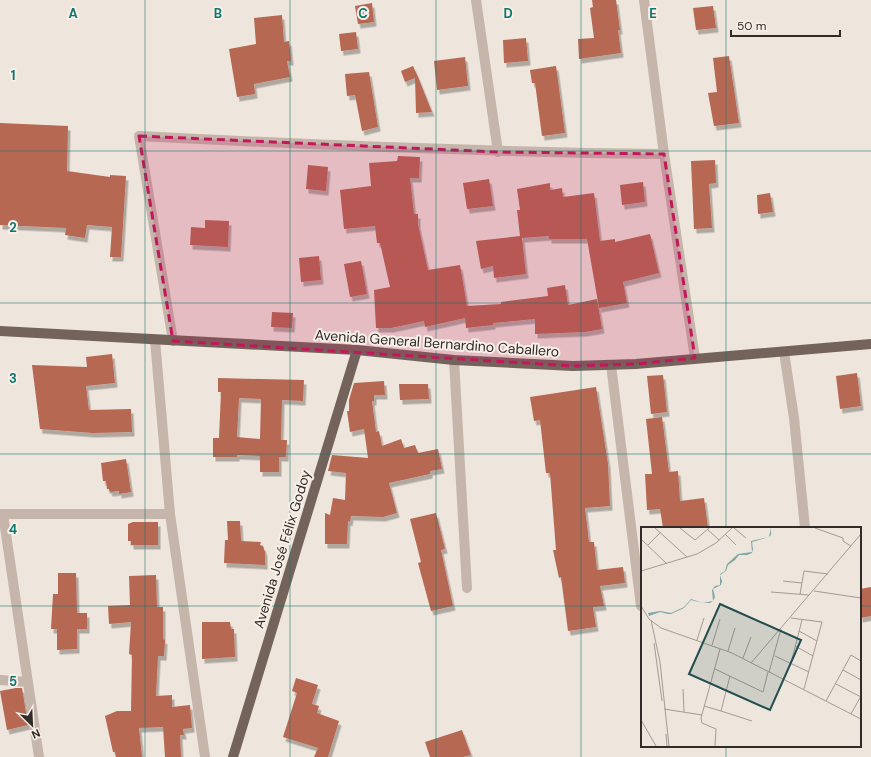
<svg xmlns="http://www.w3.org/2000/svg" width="871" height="757" font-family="'DM Sans',sans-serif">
	<defs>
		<filter id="shadow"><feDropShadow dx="2.5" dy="4.5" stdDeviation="0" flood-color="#0004"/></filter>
	</defs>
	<rect width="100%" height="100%" fill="#eee5dc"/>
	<path fill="#b66752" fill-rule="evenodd" filter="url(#shadow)" d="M 592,0 L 616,0 L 620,30 L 618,30 L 621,53 L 579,59 L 578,39 L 594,38 L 590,8 L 593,7 Z
		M 372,3 L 374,22 L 358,24 L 355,6 Z
		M 713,6 L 716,28 L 696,30 L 693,8 Z
		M 282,15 L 284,42 L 289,41 L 291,61 L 287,61 L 290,77 L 254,84 L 255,94 L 237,97 L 229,49 L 256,44 L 254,18 Z
		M 356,32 L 358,49 L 341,51 L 339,34 Z
		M 526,38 L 528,61 L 504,63 L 503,40 Z
		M 729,56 L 739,123 L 714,126 L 708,93 L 717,92 L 713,58 Z
		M 465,57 L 468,86 L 437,90 L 434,61 Z
		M 413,66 L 418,77 L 432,112 L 416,113 L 415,78 L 405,82 L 401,71 Z
		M 556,66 L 565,133 L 542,136 L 535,83 L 532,83 L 530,70 Z
		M 369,72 L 378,127 L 362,131 L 355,95 L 347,96 L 345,74 Z
		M 0,123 L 68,126 L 67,171 L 110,177 L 110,175 L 126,176 L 121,257 L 110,257 L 112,227 L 87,225 L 85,238 L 65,235 L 66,228 L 0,225 Z
		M 398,156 L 420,157 L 419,178 L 410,178 L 414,214 L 418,214 L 418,224 L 428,270 L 460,265 L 467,306 L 501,304 L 501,302 L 548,296 L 547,288 L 565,285 L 568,305 L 597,299 L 602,329 L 585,332 L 535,334 L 535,319 L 493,323 L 493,325 L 466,328 L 465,318 L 425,327 L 424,321 L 391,328 L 376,328 L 374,290 L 390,287 L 380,243 L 377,243 L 375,226 L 344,229 L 340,190 L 371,186 L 369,163 L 397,161 Z
		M 715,160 L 716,183 L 709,184 L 712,228 L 694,229 L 691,161 Z
		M 308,165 L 328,167 L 326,191 L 306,189 Z
		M 489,179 L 493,206 L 467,209 L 463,183 Z
		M 643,182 L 645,202 L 622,205 L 620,185 Z
		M 550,183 L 550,190 L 562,188 L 563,197 L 594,193 L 600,241 L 615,239 L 615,242 L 650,234 L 659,273 L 623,282 L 627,303 L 599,308 L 587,239 L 549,239 L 549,236 L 522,238 L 526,274 L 494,278 L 493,266 L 481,269 L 476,241 L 520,236 L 517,210 L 520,210 L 517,189 Z
		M 770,193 L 773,212 L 758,214 L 757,195 Z
		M 205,220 L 229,221 L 228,247 L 190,245 L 191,227 L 205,228 Z
		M 319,256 L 321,280 L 301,282 L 299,258 Z
		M 361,261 L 367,294 L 350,297 L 344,264 Z
		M 272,312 L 293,313 L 292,328 L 271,327 Z
		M 112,354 L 115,383 L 86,386 L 89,410 L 131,409 L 132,432 L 93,433 L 40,429 L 32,365 L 87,367 L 86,357 Z
		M 857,373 L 861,406 L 840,409 L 836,376 Z
		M 663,375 L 667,412 L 651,414 L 647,376 Z
		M 218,378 L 304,380 L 303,401 L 282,400 L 281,440 L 287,440 L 286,457 L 279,457 L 279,472 L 260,472 L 260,456 L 237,455 L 237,457 L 213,457 L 213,438 L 219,438 L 221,392 L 218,392 ZM 239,398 L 261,399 L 260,439 L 237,437 Z
		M 384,381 L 385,395 L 374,395 L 374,401 L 372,401 L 376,432 L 379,431 L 382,446 L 401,439 L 404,448 L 415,445 L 418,453 L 438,449 L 442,469 L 430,471 L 430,474 L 389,483 L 397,513 L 383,517 L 351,516 L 350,522 L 348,521 L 347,544 L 325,544 L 325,513 L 330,515 L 333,498 L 345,500 L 346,473 L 328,471 L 332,455 L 368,458 L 364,429 L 350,432 L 347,411 L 349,411 L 349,400 L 354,383 Z
		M 399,384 L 428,384 L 429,399 L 400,400 Z
		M 596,387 L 608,464 L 610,506 L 585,508 L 589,542 L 594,542 L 597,570 L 623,567 L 625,583 L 600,586 L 604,606 L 593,607 L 596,627 L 568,631 L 561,577 L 559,578 L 553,550 L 556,550 L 550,473 L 546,473 L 540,420 L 534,421 L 530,397 Z
		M 662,417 L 669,472 L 678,471 L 680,501 L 704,498 L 708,528 L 663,528 L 660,509 L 647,510 L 645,474 L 652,474 L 646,419 Z
		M 126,459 L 131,492 L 119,494 L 119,491 L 110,492 L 109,489 L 107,489 L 106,481 L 103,481 L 101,463 Z
		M 436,513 L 445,549 L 441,550 L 453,606 L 431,611 L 418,563 L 421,562 L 410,519 Z
		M 227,521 L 240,521 L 241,541 L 261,542 L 260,545 L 263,546 L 265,552 L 265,565 L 224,563 L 225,540 L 228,540 Z
		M 133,522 L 158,522 L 158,545 L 131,545 L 131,541 L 128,541 L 128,524 Z
		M 58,573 L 76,573 L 77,613 L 87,613 L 87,629 L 77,629 L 77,649 L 57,650 L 57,629 L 51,629 L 53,594 L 58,594 Z
		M 156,575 L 157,607 L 163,607 L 163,639 L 165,640 L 164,656 L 158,656 L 156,696 L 172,695 L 172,707 L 190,705 L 192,728 L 183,729 L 184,735 L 180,735 L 181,757 L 165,757 L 163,727 L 139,728 L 142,757 L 116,757 L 115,752 L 113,752 L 105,716 L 117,711 L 131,711 L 132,655 L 129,654 L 131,622 L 109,624 L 108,606 L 130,605 L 129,576 Z
		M 871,587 L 871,616 L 860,618 L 860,589 Z
		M 202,622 L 230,622 L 231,629 L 234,629 L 235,657 L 202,659 Z
		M 296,678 L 318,685 L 312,704 L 319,706 L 317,713 L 339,721 L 328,757 L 314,757 L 318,748 L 283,737 L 297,693 L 292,691 Z
		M 16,688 L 22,688 L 28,725 L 7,730 L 0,691 Z
		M 462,730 L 471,755 L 463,757 L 430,757 L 425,742 Z"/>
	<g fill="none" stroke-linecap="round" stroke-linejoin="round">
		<path stroke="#c5b5aa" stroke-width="10" d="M 476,0 L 498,152
			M 644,0 L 664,154 L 695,358
			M 155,340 L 170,514 L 205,757
			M 173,341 L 139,136 C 314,145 489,152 664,154
			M 784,352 L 794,418 L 805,528
			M 454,360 L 467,588
			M 611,365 L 641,606
			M 0,514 L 170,514
			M 3,514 L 39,757
			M 0,680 L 27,682"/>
		<path stroke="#73635b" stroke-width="10" d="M 0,331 L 357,350 L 454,360 L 573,366 L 636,364 L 871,344
			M 233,757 L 357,350"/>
	</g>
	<path fill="#c2185b" fill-opacity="0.2" stroke="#c2185b" stroke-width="3" stroke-dasharray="8 5" stroke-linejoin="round" d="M 139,136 L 498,152 L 664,154 L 695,358 L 636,364 L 573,366 L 173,341 Z"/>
	<path fill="none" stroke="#0f766e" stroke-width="1" stroke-opacity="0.55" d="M 145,0 L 145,757M 290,0 L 290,757M 436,0 L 436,757M 581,0 L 581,757M 726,0 L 726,528M 0,151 L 871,151M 0,303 L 871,303M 0,454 L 871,454M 0,606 L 642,606M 860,606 L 871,606M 726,746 L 726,757"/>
	<g text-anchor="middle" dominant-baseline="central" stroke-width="4" stroke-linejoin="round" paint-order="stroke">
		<g font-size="14" fill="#332b28" stroke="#f7efe8">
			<text transform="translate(437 343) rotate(4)">Avenida General Bernardino Caballero</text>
			<text transform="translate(282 549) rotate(-73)">Avenida José Félix Godoy</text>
		</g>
	</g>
	<g transform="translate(641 527)">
		<rect width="220" height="220" fill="#eee5dc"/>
		<path d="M 130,1 L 130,8 L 128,10 L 111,15 L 112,22 L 111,26 L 106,28 L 98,28 L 94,33 L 87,38 L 85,44 L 79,48 L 81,54 L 80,58 L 72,62 L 74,70 L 72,74 L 69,76 L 62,76 L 50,73 L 43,81 L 30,87 L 27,87 L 19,85 L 8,89 L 7,86 L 19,84 L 30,86 L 43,80 L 50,72 L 62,76 L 72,74 L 71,63 L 74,59 L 79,58 L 79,47 L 84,44 L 86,37 L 97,27 L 111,25 L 110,14 L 128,10 Z" fill="#7fa7a8"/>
		<path fill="none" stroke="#a39b94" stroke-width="1" d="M 14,1 L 46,30M 39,1 L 54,13 L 68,1M 93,1 L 105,11M 174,1 L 202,11 L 202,14 L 210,19M 66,2 L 78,13M 84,7 L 95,18M 0,12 L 26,37M 7,18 L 20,5M 0,44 L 56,27 L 75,16 L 91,1M 142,54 L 161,56M 173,64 L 220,71M 130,65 L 168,68M 159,67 L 163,44 L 187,47M 0,79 L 8,92 L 20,101 L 91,126 L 220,192M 150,91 L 181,95 L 163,162M 10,93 L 19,135 L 28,219M 158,104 L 176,114M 56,113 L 63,91M 13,116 L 21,174M 71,118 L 79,92M 154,119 L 172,129M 87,124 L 94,101M 134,129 L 168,145M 102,131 L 110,110M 110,136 L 220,7M 150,136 L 161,93M 74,142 L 122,165 L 127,145M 202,143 L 220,153M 128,145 L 140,102M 195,157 L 220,170M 42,162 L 43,185M 185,174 L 210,128 L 220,134M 63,179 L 80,184 L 89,149M 23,182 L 61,188M 80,184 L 111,194M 210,187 L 220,169M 0,193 L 15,219M 25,207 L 26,219M 74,219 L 75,202 L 61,196 L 60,191 L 79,122"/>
		<path fill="#234e4f" fill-opacity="0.15" stroke="#234e4f" stroke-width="2" d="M 79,77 L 160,113 L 129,183 L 48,147 Z"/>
		<rect width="220" height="220" fill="none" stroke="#332b28" stroke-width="2"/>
	</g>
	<g font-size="13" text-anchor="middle" font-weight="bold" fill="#0f766e" stroke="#f7efe8" stroke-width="4" stroke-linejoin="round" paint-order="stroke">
		<text x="73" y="18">A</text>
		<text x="218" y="18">B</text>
		<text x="363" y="18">C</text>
		<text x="508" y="18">D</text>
		<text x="653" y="18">E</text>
		<text x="13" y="80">1</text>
		<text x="13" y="232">2</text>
		<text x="13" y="383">3</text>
		<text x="13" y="534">4</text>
		<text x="13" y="686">5</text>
	</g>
	<g transform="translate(32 725) rotate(156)" stroke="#f7efe8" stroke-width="3" paint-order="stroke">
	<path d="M0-3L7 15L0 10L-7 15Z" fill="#332b28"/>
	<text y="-6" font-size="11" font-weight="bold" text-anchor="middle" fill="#332b28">N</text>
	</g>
	<path d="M731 30v6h109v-6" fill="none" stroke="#332b28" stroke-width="2"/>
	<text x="737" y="30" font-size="12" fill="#332b28" stroke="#f7efe8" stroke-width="3" paint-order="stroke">50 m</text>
</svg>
